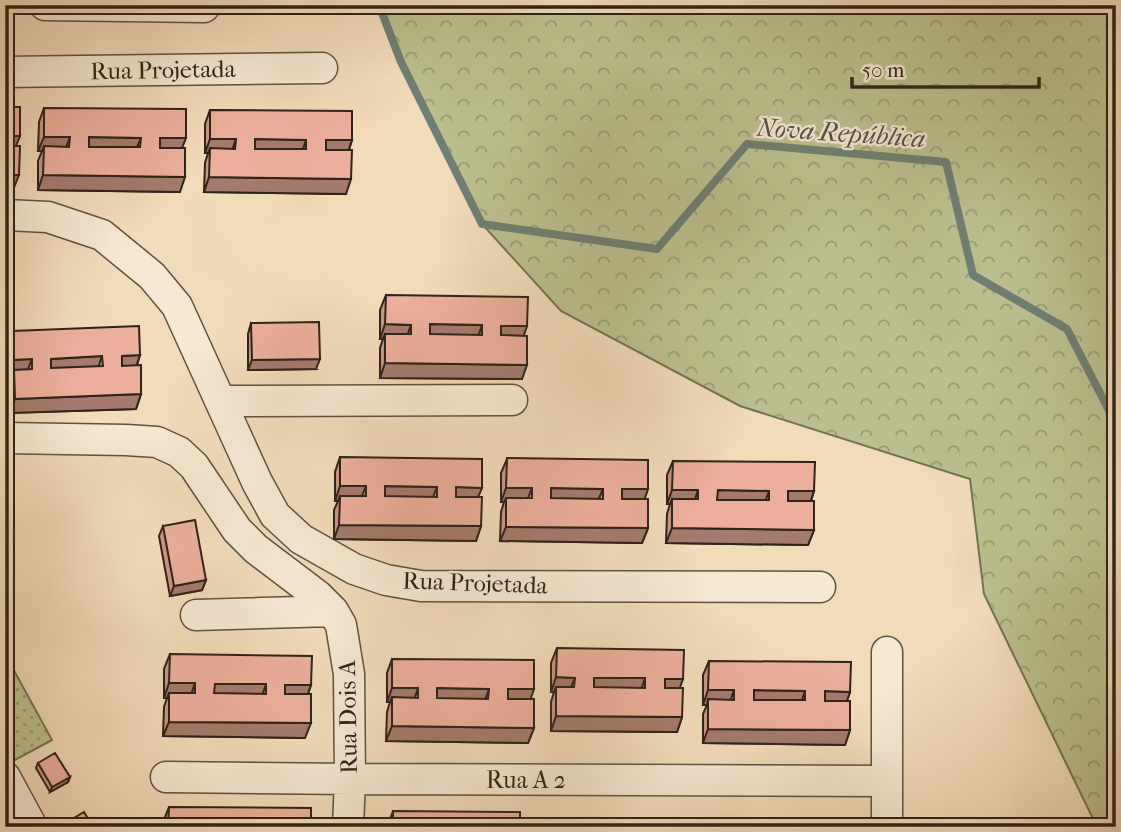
<svg xmlns="http://www.w3.org/2000/svg" width="1121" height="832" font-family="'IM FELL French Canon',serif">
	<defs>
		<pattern id="forest-crowns" width="20" height="18" patternUnits="userSpaceOnUse" patternTransform="scale(1.75)"><rect width="20" height="18" fill="#bcc08e"/><path d="M2 6a3 3 0 1 1 6 0M12 15a3 3 0 1 1 6 0" fill="none" stroke="#999c73"/></pattern>
		<pattern id="park-dots" width="8" height="8" patternUnits="userSpaceOnUse" patternTransform="scale(1.75)"><rect width="8" height="8" fill="#bcc08e"/><path d="M2 2h.1M6 6h.1" fill="none" stroke="#999c73" stroke-width="1.8" stroke-linecap="round"/></pattern>
	</defs>
	<rect width="100%" height="100%" fill="#f2dbb9"/>
	<filter id="stains"><feTurbulence type="fractalNoise" baseFrequency=".00286" numOctaves="4"/><feColorMatrix values="0 0 0 0 .2 0 0 0 0 .09 0 0 0 0 .02 0 0 0 .5 -.17"/></filter>
	<radialGradient id="worn" r=".72"><stop offset=".6" stop-color="#630" stop-opacity="0"/><stop offset="1" stop-color="#630" stop-opacity=".3"/></radialGradient>
	<path fill="url(#forest-crowns)" stroke="#757254" stroke-width="2" d="M 379,5 L 1116,5 L 1116,827 L 1097,827 L 984,594 L 970,479 L 740,406 L 561,311 L 482,224 L 401,62 Z"/>
	<path fill="url(#park-dots)" stroke="#757254" stroke-width="2" d="M 5,654 L 52,740 L 15,760 L 5,743 Z"/>
	<g fill="none" stroke-linecap="round" stroke-linejoin="round">
		<path stroke="#6f7f72" stroke-width="8" d="M 379,5 L 401,62 L 482,224 L 657,249 L 747,144 L 946,162 L 973,275 L 1067,329 L 1116,424"/>
		<g stroke="#5f5241" stroke-width="33">
			<path id="street" d="M 45,5 L 204,7
				M 5,72 L 322,68
				M 5,215 L 48,217 L 102,235 L 152,276 L 177,306 L 257,482 L 275,515 L 301,539 L 354,569 L 386,580 L 421,586 L 820,587
				M 221,401 L 512,400
				M 5,438 L 126,440 L 157,442 L 179,452 L 194,466 L 237,530 L 256,549 L 318,596 L 333,611 L 341,625 L 349,674 L 350,779 L 348,827
				M 196,615 L 333,611
				M 887,652 L 887,827
				M 5,777 L 32,827
				M 166,777 L 350,779 L 887,781"/>
		</g>
		<use href="#street" stroke="#f7e8d2" stroke-width="30"/>
	</g>
	<path fill="#ca9685" stroke="#2e2419" stroke-width="2" d="M 44,108 L 182,148 L 180,192 L 38,190 L 38,161 L 42,151 L 38,151 L 39,122 Z
		M 210,110 L 352,140 L 349,150 L 346,194 L 204,192 L 205,163 L 208,153 L 205,153 L 205,124 Z
		M 386,295 L 524,336 L 522,379 L 380,378 L 380,348 L 383,339 L 380,339 L 380,310 Z
		M 251,323 L 316,369 L 248,370 L 248,334 Z
		M 12,331 L 140,355 L 137,365 L 141,394 L 136,409 L 9,413 L 8,384 L 12,374 L 8,374 L 7,345 Z
		M 340,457 L 478,497 L 481,526 L 476,541 L 334,539 L 334,510 L 338,501 L 335,501 L 335,472 Z
		M 507,459 L 644,499 L 648,528 L 642,543 L 500,541 L 501,512 L 504,502 L 501,502 L 501,473 Z
		M 673,461 L 814,491 L 811,501 L 814,530 L 808,545 L 666,543 L 667,514 L 670,504 L 667,504 L 667,475 Z
		M 163,526 L 206,580 L 202,590 L 170,596 L 159,536 Z
		M 557,648 L 680,688 L 682,717 L 677,732 L 551,731 L 551,702 L 554,692 L 551,692 L 551,663 Z
		M 170,654 L 311,685 L 308,694 L 305,738 L 163,736 L 164,707 L 167,698 L 164,698 L 164,669 Z
		M 392,659 L 531,699 L 534,728 L 528,743 L 386,741 L 387,712 L 390,702 L 387,702 L 387,673 Z
		M 709,661 L 850,692 L 847,701 L 850,730 L 845,745 L 703,743 L 703,714 L 707,705 L 703,705 L 703,675 Z
		M 38,763 L 70,777 L 68,782 L 50,792 L 36,768 Z
		M 169,807 L 311,827 L 163,827 L 163,822 Z
		M 393,811 L 520,827 L 387,827 Z"/>
	<path fill="#a47a6c" stroke="#2e2419" stroke-width="2" d="M 5,136 L 20,136 L 14,151 L 5,151 Z
		M 44,137 L 70,137 L 64,152 L 44,146 L 42,151 L 38,151 Z
		M 89,137 L 141,138 L 135,152 L 84,152 Z
		M 160,138 L 186,138 L 180,153 L 155,153 Z
		M 210,139 L 236,139 L 231,154 L 210,148 L 208,153 L 205,153 Z
		M 255,139 L 306,140 L 301,155 L 250,154 Z
		M 326,140 L 352,140 L 347,155 L 321,155 Z
		M 5,175 L 19,175 L 13,190 L 5,190 Z
		M 43,175 L 185,177 L 180,192 L 38,190 Z
		M 209,177 L 351,179 L 346,194 L 204,192 Z
		M 385,324 L 411,325 L 406,339 L 385,334 L 383,339 L 380,339 Z
		M 430,324 L 482,325 L 477,340 L 425,339 Z
		M 501,326 L 527,326 L 522,341 L 496,340 Z
		M 140,355 L 135,370 L 116,371 L 122,356 Z
		M 102,356 L 97,371 L 46,373 L 51,359 Z
		M 32,359 L 26,374 L 14,370 L 12,374 L 8,374 L 13,360 Z
		M 320,359 L 316,369 L 248,370 L 252,360 Z
		M 385,363 L 527,365 L 522,379 L 380,378 Z
		M 141,394 L 136,409 L 9,413 L 15,399 Z
		M 340,486 L 366,486 L 360,501 L 340,496 L 338,501 L 335,501 Z
		M 385,486 L 437,487 L 431,502 L 380,501 Z
		M 456,487 L 482,488 L 476,502 L 451,502 Z
		M 506,488 L 532,488 L 526,503 L 506,498 L 504,502 L 501,502 Z
		M 551,488 L 603,489 L 597,503 L 546,503 Z
		M 622,489 L 648,489 L 643,504 L 617,504 Z
		M 672,490 L 698,490 L 693,505 L 672,499 L 670,504 L 667,504 Z
		M 718,490 L 769,491 L 764,505 L 712,505 Z
		M 788,491 L 814,491 L 809,506 L 783,506 Z
		M 339,525 L 481,526 L 476,541 L 334,539 Z
		M 506,527 L 648,528 L 642,543 L 500,541 Z
		M 672,528 L 814,530 L 808,545 L 666,543 Z
		M 206,580 L 202,590 L 170,596 L 174,586 Z
		M 556,677 L 575,678 L 569,692 L 556,687 L 554,692 L 551,692 Z
		M 594,678 L 645,678 L 640,693 L 589,693 Z
		M 665,679 L 683,679 L 678,693 L 660,693 Z
		M 169,683 L 195,683 L 190,698 L 169,693 L 167,698 L 164,698 Z
		M 215,684 L 266,684 L 261,699 L 209,698 Z
		M 285,685 L 311,685 L 306,699 L 280,699 Z
		M 392,688 L 418,688 L 413,703 L 392,697 L 390,702 L 387,702 Z
		M 437,688 L 489,689 L 484,703 L 432,703 Z
		M 508,689 L 534,689 L 529,704 L 503,704 Z
		M 708,690 L 734,690 L 729,705 L 708,699 L 707,705 L 703,705 Z
		M 754,690 L 805,691 L 800,706 L 749,705 Z
		M 825,691 L 850,692 L 845,706 L 819,706 Z
		M 556,716 L 682,717 L 677,732 L 551,731 Z
		M 169,722 L 311,723 L 305,738 L 163,736 Z
		M 392,726 L 534,728 L 528,743 L 386,741 Z
		M 708,729 L 850,730 L 845,745 L 703,743 Z
		M 70,777 L 68,782 L 50,792 L 52,787 Z"/>
	<path fill="#ebaf9b" stroke="#2e2419" stroke-width="2" fill-rule="evenodd" d="M 5,107 L 20,107 L 20,136 L 5,136 Z
		M 44,108 L 186,109 L 186,138 L 160,138 L 160,148 L 185,148 L 185,177 L 43,175 L 44,146 L 69,147 L 70,137 L 44,137 ZM 89,137 L 141,138 L 140,147 L 89,147 Z
		M 210,110 L 352,111 L 352,140 L 326,140 L 326,150 L 352,150 L 351,179 L 209,177 L 210,148 L 235,149 L 236,139 L 210,139 ZM 255,139 L 306,140 L 306,149 L 255,149 Z
		M 5,146 L 20,146 L 19,175 L 5,175 Z
		M 386,295 L 528,297 L 527,326 L 501,326 L 501,335 L 527,336 L 527,365 L 385,363 L 385,334 L 411,334 L 411,325 L 385,324 ZM 430,324 L 482,325 L 482,335 L 430,334 Z
		M 319,322 L 320,359 L 252,360 L 251,323 Z
		M 139,326 L 140,355 L 122,356 L 122,366 L 141,365 L 141,394 L 15,399 L 14,370 L 32,369 L 32,359 L 13,360 L 12,331 ZM 102,356 L 103,366 L 51,368 L 51,359 Z
		M 340,457 L 482,459 L 482,488 L 456,487 L 456,497 L 482,497 L 481,526 L 339,525 L 340,496 L 366,496 L 366,486 L 340,486 ZM 385,486 L 437,487 L 437,497 L 385,496 Z
		M 507,458 L 648,460 L 648,489 L 622,489 L 622,499 L 648,499 L 648,528 L 506,527 L 506,498 L 532,498 L 532,488 L 506,488 ZM 551,488 L 603,489 L 603,499 L 551,498 Z
		M 673,461 L 815,462 L 814,491 L 788,491 L 788,501 L 814,501 L 814,530 L 672,528 L 672,499 L 698,499 L 698,490 L 672,490 ZM 718,490 L 769,491 L 769,500 L 717,500 Z
		M 195,520 L 206,580 L 174,586 L 163,526 Z
		M 557,648 L 684,650 L 683,679 L 665,679 L 665,688 L 683,688 L 682,717 L 556,716 L 556,687 L 574,687 L 575,678 L 556,677 ZM 594,678 L 645,678 L 645,688 L 594,687 Z
		M 170,654 L 312,656 L 311,685 L 285,685 L 285,694 L 311,694 L 311,723 L 169,722 L 169,693 L 195,693 L 195,683 L 169,683 ZM 215,684 L 266,684 L 266,694 L 214,693 Z
		M 392,659 L 534,660 L 534,689 L 508,689 L 508,699 L 534,699 L 534,728 L 392,726 L 392,697 L 418,698 L 418,688 L 392,688 ZM 437,688 L 489,689 L 488,699 L 437,698 Z
		M 709,661 L 851,662 L 850,692 L 825,691 L 825,701 L 850,701 L 850,730 L 708,729 L 708,699 L 734,700 L 734,690 L 708,690 ZM 754,690 L 805,691 L 805,700 L 754,700 Z
		M 55,753 L 70,777 L 52,787 L 38,763 Z
		M 169,807 L 311,808 L 311,827 L 168,827 Z
		M 393,811 L 520,812 L 520,827 L 393,827 Z
		M 84,812 L 93,827 L 70,827 L 67,822 Z
		M 540,820 L 682,822 L 682,827 L 540,827 Z
		M 705,822 L 847,824 L 847,827 L 705,827 Z"/>
	<g text-anchor="middle" dominant-baseline="central" stroke-width="5" stroke-linejoin="round" paint-order="stroke">
		<g font-size="24" fill="#2e2419" stroke="#f7e8d2">
			<text transform="translate(163 70) rotate(-1)">Rua Projetada</text>
			<text transform="translate(475 583) rotate(2)">Rua Projetada</text>
			<text transform="translate(348 717) rotate(-91)">Rua Dois A</text>
			<text x="526" y="780">Rua A 2</text>
		</g>
		<g font-size="26" font-style="italic" fill="#4f5146" stroke="#f7e8d2">
			<text transform="translate(841 133) rotate(4)">Nova República</text>
		</g>
	</g>
	<rect width="1121" height="832" fill="none" stroke="#f2dbb9" stroke-width="28"/>
	<rect x="7" y="7" width="1107" height="818" fill="none" stroke="#2e2419" stroke-width="3.5"/>
	<rect x="14" y="14" width="1093" height="804" fill="none" stroke="#2e2419" stroke-width="2"/>
	<path d="M852 77v10h187v-10" fill="none" stroke="#2e2419" stroke-width="3.5"/>
	<text x="862" y="77" font-size="21" fill="#2e2419" stroke="#f7e8d2" stroke-width="5" paint-order="stroke">50 m</text>
	<rect width="100%" height="100%" filter="url(#stains)"/>
	<rect width="100%" height="100%" fill="url(#worn)"/>
</svg>
